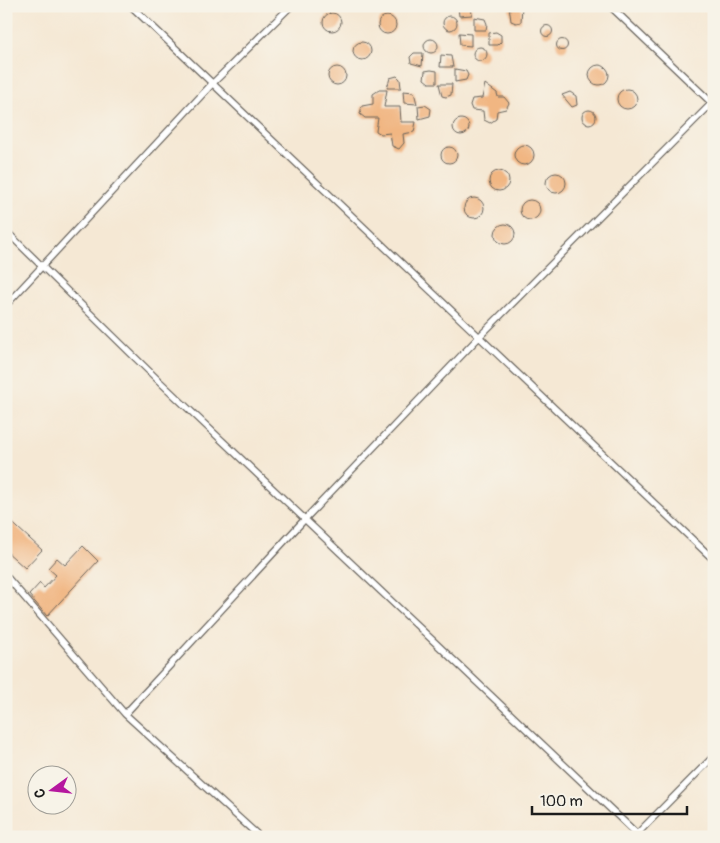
<svg xmlns="http://www.w3.org/2000/svg" width="720" height="843" font-family="Pangolin,sans-serif">
	<rect width="100%" height="100%" fill="#f7f3e8"/>
	<filter id="ink" filterUnits="userSpaceOnUse"><feTurbulence type="fractalNoise" baseFrequency=".02" numOctaves="2"/><feDisplacementMap in="SourceGraphic" scale="10" xChannelSelector="R" yChannelSelector="G"/><feConvolveMatrix kernelMatrix="1 2 1 2 8 2 1 2 1" color-interpolation-filters="sRGB"/></filter>
	<filter id="wash" filterUnits="userSpaceOnUse"><feTurbulence type="fractalNoise" baseFrequency=".0096" numOctaves="4" result="noise"/><feDisplacementMap in="SourceGraphic" scale="20" xChannelSelector="R" yChannelSelector="G"/><feGaussianBlur stdDeviation="1.12" result="paint"/><feColorMatrix in="noise" values="0 0 0 0 0 0 0 0 0 0 0 0 0 0 0 0 0 1.4 0 .05"/><feComposite in="paint" operator="in"/></filter>
	<g filter="url(#wash)">
		<rect width="100%" height="100%" fill="#f5e8d4"/>
		<g id="blocks">
			<path fill="#f1b682" d="M 458,6 L 471,6 L 472,15 L 459,16 Z
				M 509,6 L 522,6 L 521,22 L 516,23 L 511,21 Z
				M323 22a9 9 0 1 1 18 0a9 9 0 1 1-18 0Z
				M378 25a9 9 0 1 1 18 0a9 9 0 1 1-18 0Z
				M443 23a7 7 0 1 1 14 0a7 7 0 1 1-14 0Z
				M 474,17 L 485,19 L 487,24 L 486,30 L 474,30 Z
				M541.5 31a5.5 5.5 0 1 1 11 0a5.5 5.5 0 1 1-11 0Z
				M 496,32 L 501,35 L 501,42 L 498,45 L 489,45 L 489,33 Z
				M 459,33 L 471,34 L 471,46 L 460,45 Z
				M424 46a7 7 0 1 1 14 0a7 7 0 1 1-14 0Z
				M556.5 45a5.5 5.5 0 1 1 11 0a5.5 5.5 0 1 1-11 0Z
				M353 51a9 9 0 1 1 18 0a9 9 0 1 1-18 0Z
				M473 54a7 7 0 1 1 14 0a7 7 0 1 1-14 0Z
				M 414,53 L 423,53 L 422,66 L 411,63 L 410,57 Z
				M 441,55 L 451,56 L 453,67 L 440,67 Z
				M589 75a10 10 0 1 1 20 0a10 10 0 1 1-20 0Z
				M328 76a9 9 0 1 1 18 0a9 9 0 1 1-18 0Z
				M 455,69 L 466,71 L 468,75 L 466,80 L 455,82 Z
				M 431,70 L 437,71 L 437,83 L 429,83 L 424,79 L 425,71 Z
				M 397,76 L 400,79 L 401,88 L 387,88 L 390,78 Z
				M 439,84 L 452,84 L 451,95 L 446,97 L 442,96 Z
				M 485,84 L 497,93 L 498,97 L 504,97 L 509,103 L 506,109 L 497,111 L 496,119 L 490,123 L 484,120 L 483,111 L 472,110 L 470,105 L 472,99 L 482,98 Z
				M617 99a10 10 0 1 1 20 0a10 10 0 1 1-20 0Z
				M 379,90 L 387,90 L 384,107 L 400,107 L 401,122 L 416,122 L 414,132 L 403,134 L 404,143 L 399,149 L 392,146 L 390,133 L 381,134 L 376,131 L 378,118 L 365,118 L 360,114 L 362,106 L 373,104 L 373,94 Z
				M 403,91 L 414,92 L 417,104 L 404,103 Z
				M 570,92 L 576,96 L 577,105 L 572,107 L 562,95 Z
				M 425,105 L 431,109 L 430,116 L 419,119 L 418,106 Z
				M582 117a7 7 0 1 1 14 0a7 7 0 1 1-14 0Z
				M453 127a8 8 0 1 1 16 0a8 8 0 1 1-16 0Z
				M514 155a10 10 0 1 1 20 0a10 10 0 1 1-20 0Z
				M441 155a8 8 0 1 1 16 0a8 8 0 1 1-16 0Z
				M489 181a10 10 0 1 1 20 0a10 10 0 1 1-20 0Z
				M546 183a10 10 0 1 1 20 0a10 10 0 1 1-20 0Z
				M464 208a10 10 0 1 1 20 0a10 10 0 1 1-20 0Z
				M520 210a10 10 0 1 1 20 0a10 10 0 1 1-20 0Z
				M495 234a10 10 0 1 1 20 0a10 10 0 1 1-20 0Z
				M 6,517 L 42,550 L 25,568 L 6,551 Z
				M 83,546 L 98,561 L 47,616 L 29,595 L 40,583 L 44,588 L 56,575 L 48,568 L 57,558 L 65,565 Z"/>
		</g>
	</g>
	<g filter="url(#ink)">
		<use href="#blocks" fill-opacity="0" stroke="#68635c" stroke-width="1"/>
		<g fill="none" stroke-linecap="round" stroke-linejoin="round">
			<g stroke="#68635c" stroke-width="8">
				<path id="lane" d="M 131,6 L 714,560
					M 610,6 L 714,105
					M 6,231 L 158,380 L 637,834 L 635,837
					M 6,305 L 212,84 L 291,6
					M 6,576 L 125,714 L 260,837
					M 125,714 L 305,519 L 480,336 L 714,101
					M 637,834 L 714,756"/>
			</g>
			<use href="#lane" stroke="#fff" stroke-width="5.5"/>
		</g>
	</g>
	<rect width="720" height="843" fill="none" stroke="#f7f3e8" stroke-width="25"/>
	<g transform="translate(52 790) rotate(255)"><circle r="24" fill="#f7f3e8" stroke="#9f9d96"/>
	<path d="M0-4L9 19L0 12L-9 19Z" fill="#b5179e"/>
	<text y="-8" font-size="14" font-weight="bold" text-anchor="middle" fill="#1c1c1c">С</text>
	</g>
	<path d="M532 806v8h155v-8" fill="none" stroke="#1c1c1c" stroke-width="2.5"/>
	<text x="540" y="806" font-size="15" fill="#1c1c1c" stroke="#f7f3e8" stroke-width="4" paint-order="stroke">100 m</text>
</svg>
